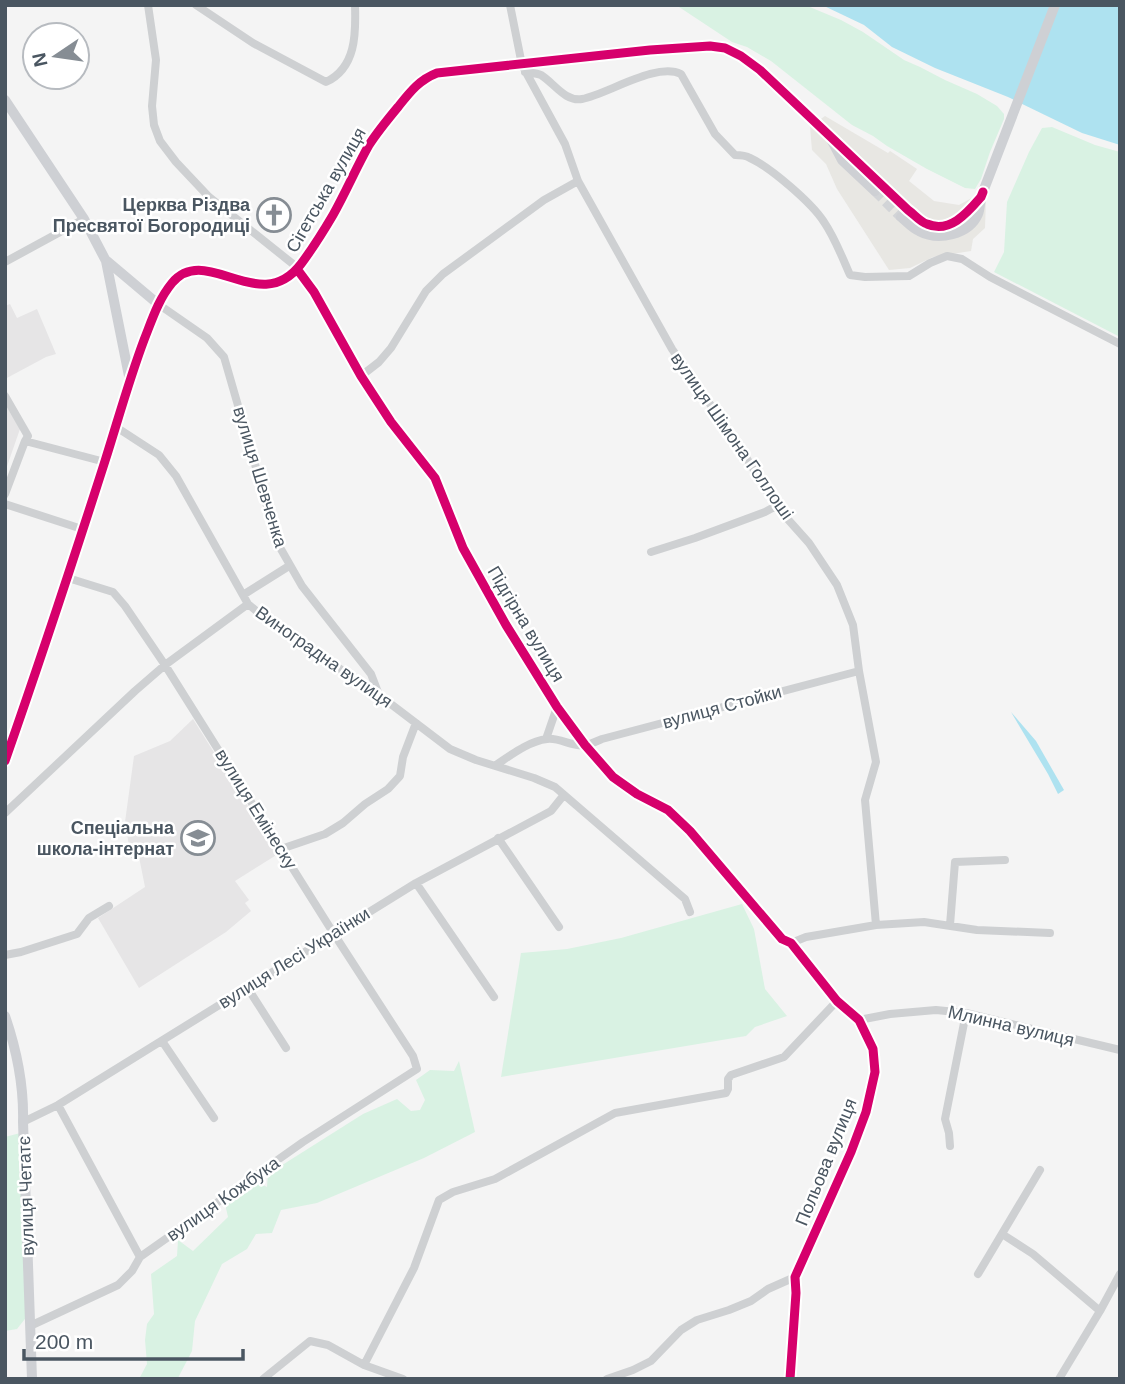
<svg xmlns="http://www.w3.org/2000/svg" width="1125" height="1384" font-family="Helvetica,sans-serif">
	<rect width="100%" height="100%" fill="#f4f4f4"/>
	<path fill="#e8e7e3" d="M 825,116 L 888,153 L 890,151 L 917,169 L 909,181 L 934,201 L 959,205 L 977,195 L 986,199 L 985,228 L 973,239 L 971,251 L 933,257 L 910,268 L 889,270 L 837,189 L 826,164 L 812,150 L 810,127 Z"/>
	<path fill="#e6e5e6" d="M 10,304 L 17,318 L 37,309 L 56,354 L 46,357 L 5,379 L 5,306 Z
		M 5,404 L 20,429 L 5,472 Z
		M 193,719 L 278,854 L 235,881 L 249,900 L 245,903 L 251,911 L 226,932 L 139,988 L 98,918 L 145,887 L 139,857 L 131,858 L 125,822 L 134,756 L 170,741 Z"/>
	<path fill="#d9f2e3" d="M 676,5 L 805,5 L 841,20 L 863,32 L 904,60 L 920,67 L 945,80 L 977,94 L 997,106 L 1004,114 L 1004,119 L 990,152 L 981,179 L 975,189 L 965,188 L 927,169 L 887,146 L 873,136 L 852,125 L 771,61 L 747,47 L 732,42 Z
		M 1052,127 L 1095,145 L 1120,152 L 1120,337 L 994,272 L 1004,252 L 1007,202 L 1029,152 L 1042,128 Z
		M 742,904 L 754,929 L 765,989 L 787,1016 L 755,1027 L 746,1036 L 501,1077 L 521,953 L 567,949 L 621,938 Z
		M 459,1061 L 475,1132 L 424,1158 L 317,1203 L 281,1210 L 272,1233 L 256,1234 L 247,1249 L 222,1264 L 195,1321 L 192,1351 L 178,1378 L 139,1379 L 147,1364 L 145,1340 L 147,1324 L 154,1314 L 151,1274 L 177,1256 L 178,1240 L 193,1251 L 228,1217 L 225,1204 L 257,1182 L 267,1187 L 268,1174 L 363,1114 L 397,1099 L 411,1111 L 420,1110 L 425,1100 L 416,1080 L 430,1070 L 454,1071 Z
		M 24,1132 L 28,1315 L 17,1329 L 5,1331 L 5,1137 Z"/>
	<path fill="#aee2f0" d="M 822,5 L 1120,5 L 1120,145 L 1082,133 L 1008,97 L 935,68 L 892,47 L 864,25 Z
		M 1011,712 L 1036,741 L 1064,790 L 1058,794 L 1048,774 Z"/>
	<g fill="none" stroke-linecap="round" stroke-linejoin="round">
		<path stroke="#d2d4d7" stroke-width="10" stroke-dasharray="10 5" stroke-linecap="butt" d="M 881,185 L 908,210
			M 875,191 L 901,217"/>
		<path stroke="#ced0d2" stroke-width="8" d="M 148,5 L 156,60 L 152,106 L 154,125 L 160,141 L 176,162 L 209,197 L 298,268
			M 196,5 L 253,43 L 326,82 C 356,68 356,34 355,5
			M 510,5 L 522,65 L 565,144 L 578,181 L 672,349 L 741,449 L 776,506 L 809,543 L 837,585 L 853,625 L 859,671 L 876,762 L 865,800 L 876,925
			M 525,72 C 530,73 536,73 541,75 C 554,83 565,102 582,99 C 608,94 656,62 681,74 L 715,134 L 735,155 C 740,155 745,155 750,158 C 770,167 812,203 824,222 C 835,238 842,257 850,275 L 865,277 L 909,276 L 930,263 L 947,256 L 962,259 L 990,277 L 1120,344
			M 5,262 L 84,219
			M 297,269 L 314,292 L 361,376 L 391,422 L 435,478 L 463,548 L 506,625 L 557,707 L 585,745 L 613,777 L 637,794 L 668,810 L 690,831 L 782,939 L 791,943 L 837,1001 L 859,1020 L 873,1049 L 875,1072 L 866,1112 L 851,1152 L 795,1277 L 796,1293 L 790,1379
			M 158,304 L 207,338 L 224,357 L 278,544 L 302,586 L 371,674 L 379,695
			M 361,376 L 379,362 L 391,348 L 426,291 L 443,274 L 544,200 L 578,181
			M 5,396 L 28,436 L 25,441
			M 116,427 L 159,455 L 176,476 L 248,604
			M 5,494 L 25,441 L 105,462
			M 5,504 L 82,529
			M 651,552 L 695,538 L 765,512 L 776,506
			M 243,595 L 289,566
			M 546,739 L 557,707
			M 496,765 C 511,755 529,741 547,739 C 560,737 573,748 586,745 C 591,744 597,741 602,739 L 859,671
			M 5,813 L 135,691 L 165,665 L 248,604 L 266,619 L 379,695 L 450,749 L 476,760 L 534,778 L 555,787 L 685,899 L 690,912
			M 498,838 L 559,927
			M 281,849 L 325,834 L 343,823 L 365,804 L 388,789 L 400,776 L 403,757 L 416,723
			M 416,883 L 494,997
			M 950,925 L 955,862 L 1005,860
			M 791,943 L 806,937 L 876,925 L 924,922 L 977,930 L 1050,933
			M 5,955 L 21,952 L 77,934 L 89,918 L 109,906
			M 247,987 L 286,1048
			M 859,1020 L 890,1014 L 936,1010 L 966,1013 L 1120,1050
			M 162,1041 L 214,1118
			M 58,1105 L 140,1257
			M 23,1122 L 58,1105 L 416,883 L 551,811 L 563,796
			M 950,1146 L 949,1133 L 945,1119 L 966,1013
			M 1002,1234 L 1033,1254 L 1100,1311
			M 978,1274 L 1040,1170
			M 30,1326 L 118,1285 L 132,1271 L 140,1257 L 303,1142 L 417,1069 L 413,1056 L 334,934 L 165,665 L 125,606 L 113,592 L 68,578
			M 364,1365 L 414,1268 L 439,1200 L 453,1192 L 495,1179 L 615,1113 L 726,1093 L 728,1089 L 728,1079 L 731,1075 L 784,1057 L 837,1001
			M 263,1379 L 310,1341 L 328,1345 L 364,1365 L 403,1379
			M 607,1379 L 633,1370 L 651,1361 L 681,1330 L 697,1320 L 729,1310 L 751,1301 L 768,1289 L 795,1277
			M 1059,1379 L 1100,1311 L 1120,1274"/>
		<path stroke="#ced0d4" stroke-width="10" d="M 5,100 L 84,219 L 106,261 L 129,376
			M 832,141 L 842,160 L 875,191
			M 908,210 C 914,214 920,221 926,224 C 948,234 967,214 979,199
			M 901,217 C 907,222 912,228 919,231 C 938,241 969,235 978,214 C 980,209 980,202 981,197 L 1055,5
			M 107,261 L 158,304
			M 5,761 C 40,661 73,561 105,461 C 118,420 129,380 144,340 C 152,320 158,300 172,283 C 206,242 260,318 301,264 C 313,248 323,232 333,215 C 346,192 356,168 369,145 C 378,131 388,119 398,107 C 410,92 419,80 437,73 L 650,50 L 710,46 L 725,48 L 741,56 L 760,70 L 881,185
			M 5,1016 C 17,1051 24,1085 23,1122 L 32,1379"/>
		<g stroke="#fff" stroke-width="13">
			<path id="cycleway" d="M 297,269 L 314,292 L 361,376 L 391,422 L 435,478 L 463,548 L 506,625 L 557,707 L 585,745 L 613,777 L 637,794 L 668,810 L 690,831 L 782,939 L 791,943 L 837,1001 L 859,1020 L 873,1049 L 875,1072 L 866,1112 L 851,1152 L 795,1277 L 796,1293 L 790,1379
				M 5,761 C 40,661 73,561 105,461 C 118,420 129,380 144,340 C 152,320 158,300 172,283 C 206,242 260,318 301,264 C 313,248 323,232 333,215 C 346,192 356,168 369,145 C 378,131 388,119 398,107 C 410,92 419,80 437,73 L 650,50 L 710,46 L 725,48 L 741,56 L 760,70 L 908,210 C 914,214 920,222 927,224 C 950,234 968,212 981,197 L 983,192"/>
		</g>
		<use href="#cycleway" stroke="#d6006c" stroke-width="9"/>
	</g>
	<defs>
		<g id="church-ring" transform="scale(1.75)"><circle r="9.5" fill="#fff" stroke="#868d94" stroke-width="1.5"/><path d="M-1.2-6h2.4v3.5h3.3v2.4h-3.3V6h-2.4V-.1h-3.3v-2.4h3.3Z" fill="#868d94"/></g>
		<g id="school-ring" transform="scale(1.75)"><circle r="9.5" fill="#fff" stroke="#868d94" stroke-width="1.5"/><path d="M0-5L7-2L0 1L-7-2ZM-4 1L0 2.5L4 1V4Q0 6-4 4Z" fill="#868d94"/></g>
	</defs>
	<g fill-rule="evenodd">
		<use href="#church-ring" x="274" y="215"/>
		<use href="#school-ring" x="198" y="838"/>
	</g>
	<g text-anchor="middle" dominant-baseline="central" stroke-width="5" stroke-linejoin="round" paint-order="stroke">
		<g font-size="18" fill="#4a5661" stroke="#fff">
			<text transform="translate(326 190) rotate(-60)">Сігетська вулиця</text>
			<text transform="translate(732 436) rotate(55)">вулиця Шімона Голлоші</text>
			<text transform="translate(260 477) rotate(73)">вулиця Шевченка</text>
			<text transform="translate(526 624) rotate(59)">Підгірна вулиця</text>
			<text transform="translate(324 657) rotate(35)">Виноградна вулиця</text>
			<text transform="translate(722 707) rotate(-15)">вулиця Стойки</text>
			<text transform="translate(256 809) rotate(58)">вулиця Емінеску</text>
			<text transform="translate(294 958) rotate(-32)">вулиця Лесі Українки</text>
			<text transform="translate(1011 1026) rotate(13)">Млинна вулиця</text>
			<text transform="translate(826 1162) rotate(-68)">Польова вулиця</text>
			<text transform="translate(26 1196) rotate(-92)">вулиця Четатє</text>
			<text transform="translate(223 1199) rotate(-35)">вулиця Кожбука</text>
		</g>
		<g font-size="18" font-weight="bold" fill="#4a5661" stroke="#fff" text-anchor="end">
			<text x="250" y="205">Церква Різдва<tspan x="250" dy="21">Пресвятої Богородиці</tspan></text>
			<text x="174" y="828">Спеціальна<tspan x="174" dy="21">школа-інтернат</tspan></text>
		</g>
	</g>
	<rect width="1125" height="1384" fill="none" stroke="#4a5661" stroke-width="14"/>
	<g transform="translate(56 56) rotate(257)"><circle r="33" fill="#ffffff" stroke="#b7bbc0" stroke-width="2"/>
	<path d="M0-5L12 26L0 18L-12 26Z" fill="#868d94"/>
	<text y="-10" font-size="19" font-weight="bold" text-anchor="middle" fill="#4a5661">N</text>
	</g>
	<path d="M24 1349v10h219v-10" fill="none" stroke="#4a5661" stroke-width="3.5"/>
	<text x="35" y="1349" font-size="21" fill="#4a5661" stroke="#ffffff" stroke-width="5" paint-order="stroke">200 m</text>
</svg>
